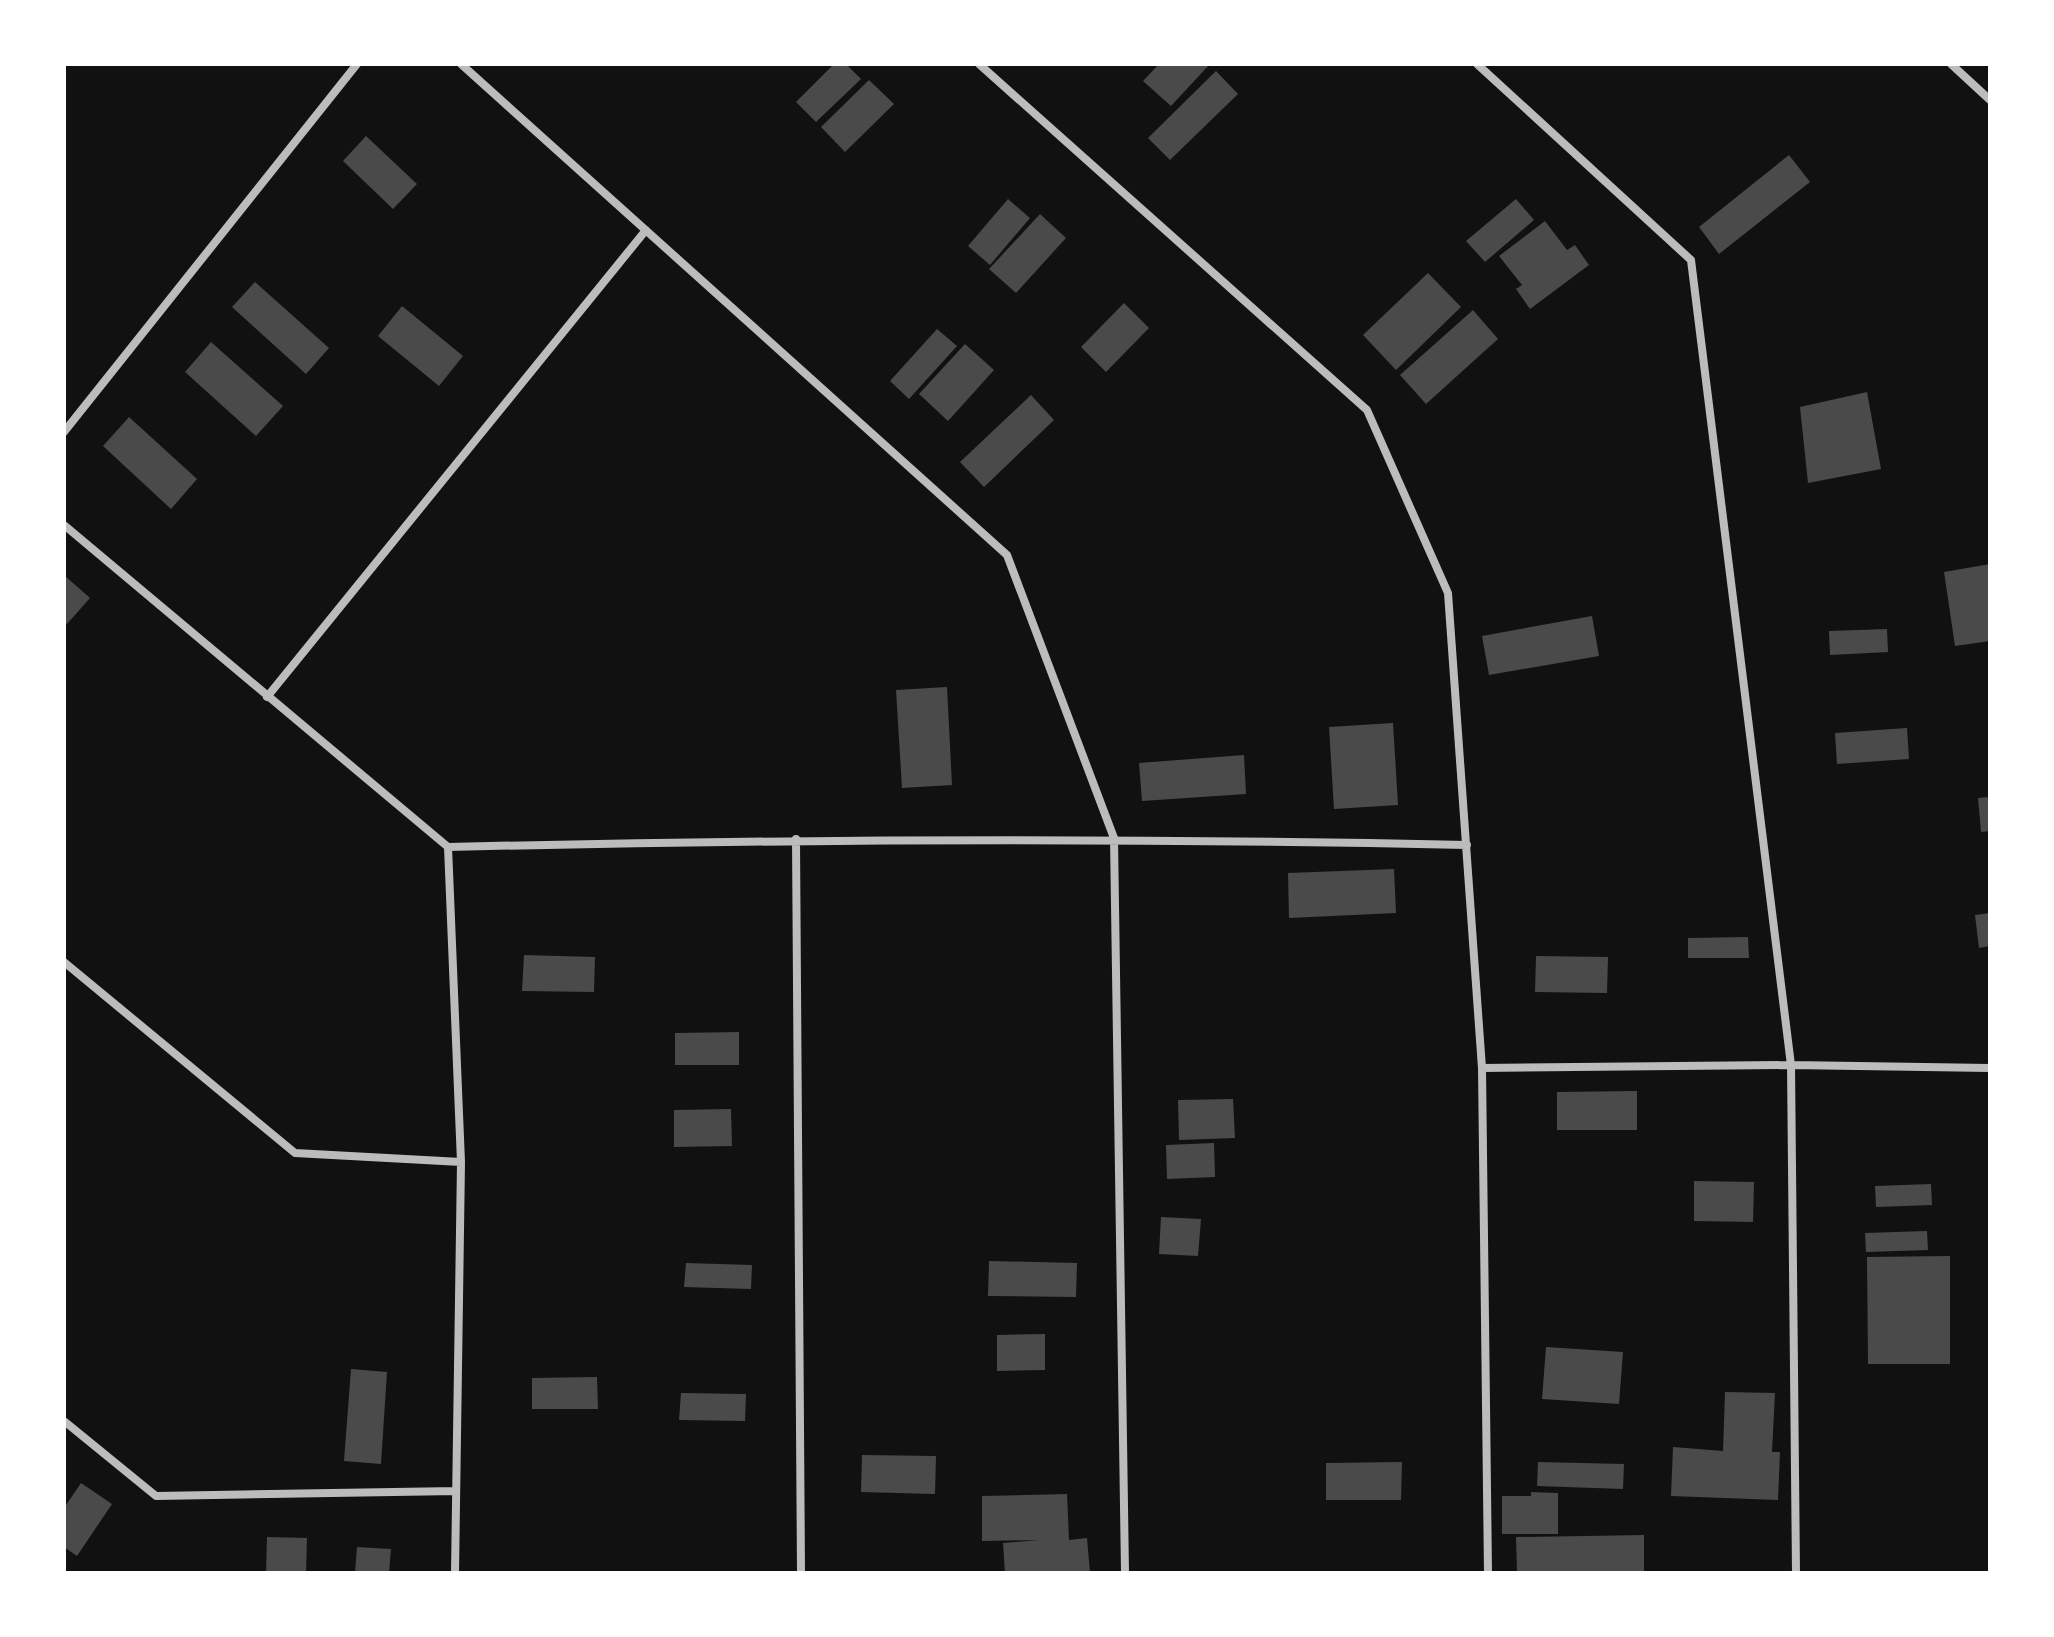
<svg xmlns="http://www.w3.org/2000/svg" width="2054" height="1637" font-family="'Roboto Condensed',sans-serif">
	<rect width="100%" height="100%" fill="#111"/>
	<path fill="#4a4a4a" d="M 834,64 L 846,64 L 861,79 L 816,122 L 796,102 Z
		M 1159,64 L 1210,64 L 1171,106 L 1143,81 Z
		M 1216,71 L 1238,94 L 1170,160 L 1148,138 Z
		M 869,80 L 894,104 L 845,152 L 821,127 Z
		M 366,136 L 417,184 L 393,209 L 343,161 Z
		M 1789,155 L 1810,182 L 1719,254 L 1699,227 Z
		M 1008,199 L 1030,218 L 990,265 L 968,246 Z
		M 1516,199 L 1534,220 L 1485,262 L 1466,241 Z
		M 1040,214 L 1066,238 L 1016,293 L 989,269 Z
		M 1545,221 L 1567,250 L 1575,245 L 1589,265 L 1530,309 L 1516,289 L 1522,285 L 1499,256 Z
		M 1428,273 L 1461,307 L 1396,370 L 1363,335 Z
		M 255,282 L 329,348 L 306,374 L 232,307 Z
		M 1124,303 L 1149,328 L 1106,372 L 1081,347 Z
		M 402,306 L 463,356 L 439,386 L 378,336 Z
		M 1473,310 L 1498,339 L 1426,404 L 1400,375 Z
		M 937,329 L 957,346 L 909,399 L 890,381 Z
		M 211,342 L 283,406 L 256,436 L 185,372 Z
		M 965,344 L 994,370 L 948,421 L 919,394 Z
		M 1867,392 L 1881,469 L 1808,483 L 1800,407 Z
		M 1031,395 L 1054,420 L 984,487 L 960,462 Z
		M 129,417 L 197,479 L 171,509 L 103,446 Z
		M 1990,564 L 1990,641 L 1955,646 L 1944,572 Z
		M 64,575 L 90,598 L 67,624 L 64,622 Z
		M 1592,616 L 1599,656 L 1489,675 L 1482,636 Z
		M 1887,629 L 1888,652 L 1830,655 L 1829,631 Z
		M 947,687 L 952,785 L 902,788 L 896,690 Z
		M 1393,723 L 1398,805 L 1334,809 L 1329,727 Z
		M 1907,728 L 1909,759 L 1837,764 L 1835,733 Z
		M 1244,755 L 1246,794 L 1142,801 L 1139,763 Z
		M 1990,797 L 1990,831 L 1981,832 L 1978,798 Z
		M 1394,869 L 1396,913 L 1289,918 L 1288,873 Z
		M 1990,913 L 1990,946 L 1979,948 L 1975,915 Z
		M 1748,937 L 1749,958 L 1688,958 L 1688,938 Z
		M 524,955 L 595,957 L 594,992 L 522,991 Z
		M 1536,956 L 1608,957 L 1607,993 L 1535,992 Z
		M 739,1032 L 739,1065 L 675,1065 L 675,1033 Z
		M 1637,1091 L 1637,1130 L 1557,1130 L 1557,1092 Z
		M 1233,1099 L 1235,1138 L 1179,1140 L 1178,1100 Z
		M 731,1109 L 732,1146 L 674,1147 L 674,1110 Z
		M 1214,1143 L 1215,1177 L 1167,1179 L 1166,1145 Z
		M 1694,1181 L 1754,1182 L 1753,1222 L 1694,1221 Z
		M 1931,1184 L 1932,1205 L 1876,1207 L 1875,1186 Z
		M 1161,1217 L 1201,1219 L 1198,1256 L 1159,1254 Z
		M 1927,1231 L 1928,1250 L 1866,1252 L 1865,1233 Z
		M 1950,1256 L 1950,1364 L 1868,1364 L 1867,1257 Z
		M 989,1261 L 1077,1263 L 1076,1297 L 988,1296 Z
		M 686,1263 L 752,1265 L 751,1289 L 684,1287 Z
		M 1045,1334 L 1045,1370 L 997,1371 L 997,1335 Z
		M 1546,1347 L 1623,1352 L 1619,1404 L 1542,1399 Z
		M 351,1369 L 387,1372 L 381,1464 L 344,1461 Z
		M 597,1377 L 598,1409 L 532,1409 L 532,1378 Z
		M 1725,1392 L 1775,1393 L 1772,1452 L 1780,1452 L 1778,1500 L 1671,1496 L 1673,1447 L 1723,1451 Z
		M 681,1393 L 746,1394 L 745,1421 L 679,1420 Z
		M 862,1455 L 936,1456 L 935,1494 L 861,1492 Z
		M 1402,1462 L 1401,1500 L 1326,1500 L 1326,1463 Z
		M 1538,1462 L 1624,1464 L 1623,1489 L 1537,1486 Z
		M 81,1483 L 112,1504 L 77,1556 L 64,1547 L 64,1508 Z
		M 1531,1492 L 1558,1493 L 1558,1534 L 1502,1534 L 1502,1496 L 1531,1496 Z
		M 1067,1494 L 1069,1540 L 1087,1538 L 1090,1573 L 1005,1573 L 1003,1543 L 1039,1540 L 982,1541 L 982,1496 Z
		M 1644,1535 L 1644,1573 L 1517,1573 L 1516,1537 Z
		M 267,1537 L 307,1538 L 306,1573 L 266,1573 Z
		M 357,1547 L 391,1549 L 389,1573 L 355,1573 Z"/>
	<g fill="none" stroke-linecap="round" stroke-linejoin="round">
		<path stroke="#bcbcbc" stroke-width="8" d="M 461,64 L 1007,555 L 1114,838 L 1125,1573
			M 979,64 L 1367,410 L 1448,593 L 1482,1068 L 1488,1573
			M 1477,64 L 1691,260 L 1791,1065 L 1796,1573
			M 1951,64 L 1990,100
			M 64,432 L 357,64
			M 64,525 L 448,847 C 788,839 1127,838 1467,845
			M 267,697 L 646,230
			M 796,839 L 801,1573
			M 448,847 L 461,1162 L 455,1573
			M 64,962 L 295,1153 L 461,1162
			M 1482,1068 L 1791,1065 L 1990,1068
			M 64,1421 L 156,1496 L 456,1491"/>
	</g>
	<rect width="2054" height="1637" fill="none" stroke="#ffffff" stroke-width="132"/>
</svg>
